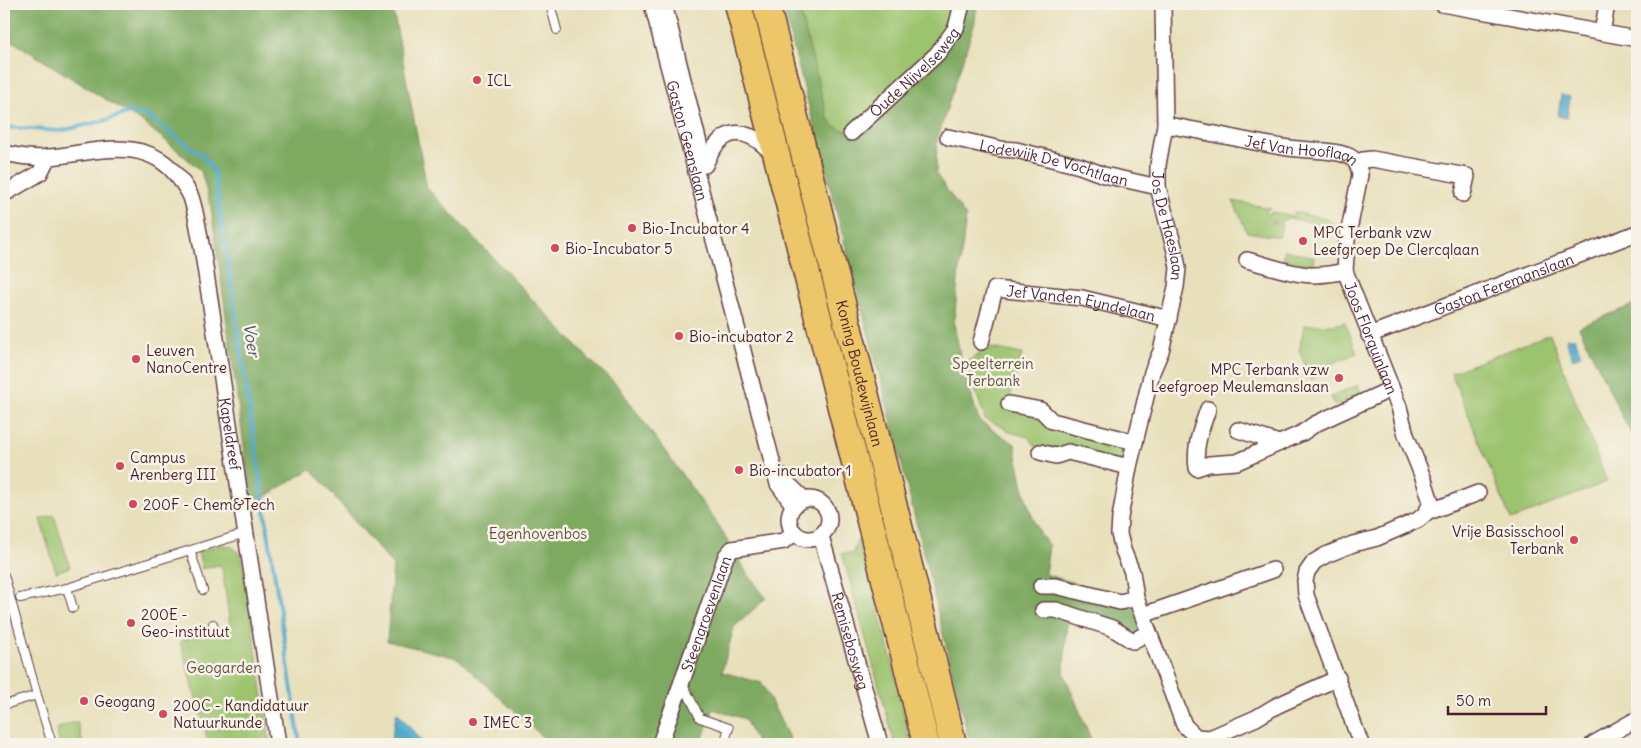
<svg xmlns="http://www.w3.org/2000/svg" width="1641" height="748" font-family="Delius,sans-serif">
	<rect width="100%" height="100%" fill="#f7f3e8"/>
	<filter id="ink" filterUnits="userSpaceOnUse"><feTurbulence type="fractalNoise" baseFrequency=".02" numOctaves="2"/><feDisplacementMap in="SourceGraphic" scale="10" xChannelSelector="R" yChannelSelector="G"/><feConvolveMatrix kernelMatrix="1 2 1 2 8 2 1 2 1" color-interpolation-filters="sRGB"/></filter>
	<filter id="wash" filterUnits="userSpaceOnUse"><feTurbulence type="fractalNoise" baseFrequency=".0096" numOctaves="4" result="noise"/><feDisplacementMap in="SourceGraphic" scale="20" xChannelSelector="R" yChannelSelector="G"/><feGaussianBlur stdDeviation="1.12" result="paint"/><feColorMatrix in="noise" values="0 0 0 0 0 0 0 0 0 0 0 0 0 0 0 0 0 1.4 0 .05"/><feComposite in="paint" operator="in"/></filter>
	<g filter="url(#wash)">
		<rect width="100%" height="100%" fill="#e8e0bb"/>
		<path fill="#9cc36e" stroke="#73714c" d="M 798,4 L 962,4 L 956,28 L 851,133 L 834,126 L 827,117 Z
			M 1233,201 L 1270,208 L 1266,211 L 1267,215 L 1271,212 L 1293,216 L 1294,212 L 1326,219 L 1333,224 L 1331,233 L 1320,230 L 1321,224 L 1289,218 L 1283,220 L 1282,223 L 1273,221 L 1273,223 L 1282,225 L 1279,237 L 1247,232 Z
			M 1285,250 L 1314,257 L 1313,265 L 1283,260 Z
			M 1345,322 L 1357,353 L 1319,369 L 1321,374 L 1311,379 L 1299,351 L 1304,325 L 1333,325 Z
			M 1550,334 L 1607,482 L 1511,520 L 1451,373 Z
			M 983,346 L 1022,354 L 1008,404 L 1125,442 L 1120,464 L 1040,451 L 1028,437 L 1006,431 L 1006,429 L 985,419 L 966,362 L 980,354 Z
			M 1358,385 L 1362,394 L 1335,406 L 1331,397 Z
			M 54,515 L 70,567 L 56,572 L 40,519 Z
			M 858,539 L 891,657 L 911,744 L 895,744 L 842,553 L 853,553 Z
			M 220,545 C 231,545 236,548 242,557 L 270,744 L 209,744 L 180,641 L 230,626 L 222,567 L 218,565 L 202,569 L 198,551 Z
			M 77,721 L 83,744 L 60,744 L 56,729 Z"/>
		<path fill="#7da961" stroke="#646446" d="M 4,4 L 392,4 L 427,188 L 589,359 L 618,386 L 719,526 L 745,570 L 766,598 L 734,627 L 722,672 L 762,683 L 792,744 L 757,744 L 745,719 L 713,709 L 701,744 L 550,744 L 457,658 L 387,641 L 393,566 L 311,469 L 252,505 L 211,207 L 201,171 L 177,150 L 145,124 L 4,36 Z
			M 782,4 L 798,4 L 828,119 L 834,126 L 851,133 L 937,54 L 962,4 L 977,4 L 975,22 L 937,140 L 936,174 L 966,217 L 958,280 L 954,324 L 962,364 L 979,421 L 1015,444 C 1021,480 1027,517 1049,546 L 1045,574 L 1129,600 L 1149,632 L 1133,641 L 1067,614 L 1064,673 L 1093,744 L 970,744 L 889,412 Z
			M 1637,303 L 1637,320 L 1632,324 L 1637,334 L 1637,447 L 1579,327 Z"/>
		<path fill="#4faacd" stroke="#4c647c" d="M 1561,95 L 1570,97 L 1567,118 L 1558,116 Z
			M 1568,338 L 1575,338 L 1581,355 L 1573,359 L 1566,342 Z
			M 397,712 L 423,743 L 423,744 L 390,744 Z"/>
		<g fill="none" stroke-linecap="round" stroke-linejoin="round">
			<path stroke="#4faacd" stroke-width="4" d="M 4,127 L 60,131 L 107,120 L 130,112 L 149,117 L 204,157 L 214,172 L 300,744"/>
		</g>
	</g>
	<g filter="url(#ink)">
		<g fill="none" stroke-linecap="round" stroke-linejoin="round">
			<g stroke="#623c41" stroke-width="10">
				<path id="lane" d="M 550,4 L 557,30
					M 190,550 L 203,590
					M 4,575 L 37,695
					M 20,598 L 67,588
					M 73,608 L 67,588 L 246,533
					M 213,624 L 214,629
					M 682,682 L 700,718 L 729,728 L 724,744
					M 4,705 L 37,695 L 52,744"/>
			</g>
			<g stroke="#623c41" stroke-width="18">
				<g id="street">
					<path id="s1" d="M 652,4 L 778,484 L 794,506"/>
					<path d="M 664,4 L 704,163"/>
					<path id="s2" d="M 1163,4 L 1165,125 L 1158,165 L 1158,187 L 1175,251 L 1178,268 L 1176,287 L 1161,351 L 1152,372 L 1129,467 L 1120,518 L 1119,534 L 1123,550 L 1132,572 L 1136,598 L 1184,725 L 1196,737 L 1210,738 L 1256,718 L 1276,706 L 1338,678"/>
					<path d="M 1442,4 L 1637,39"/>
					<path d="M 1602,33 L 1607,4"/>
					<path id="s3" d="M 1165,125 C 1207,131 1247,142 1289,148 C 1308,151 1328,149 1346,155 C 1356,158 1359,166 1360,175 L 1347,240 L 1345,271 L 1399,407 L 1406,435 L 1424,480 L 1431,502 L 1426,513 L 1418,520 L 1377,538 L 1353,544 L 1326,555 L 1314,562 L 1307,572 L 1305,581 L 1306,595 L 1361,744"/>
					<path id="s4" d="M 851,133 L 937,54 L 956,28 L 962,4"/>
					<path id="s5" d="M 948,137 L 1001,149 L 1016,150 L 1080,166 L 1104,175 L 1158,187"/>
					<path id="s6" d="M 4,153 C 19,156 34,159 50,157 C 91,153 141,135 174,172 C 180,179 187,188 191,197 C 197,215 199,235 203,254 L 278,744"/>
					<path d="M 1357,163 L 1363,160 L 1372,159 L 1467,176 L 1463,194"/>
					<path d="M 705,165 C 721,126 745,124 773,154"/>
					<path d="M 4,194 L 40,173 L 48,157"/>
					<path d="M 1247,260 C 1286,270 1304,281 1345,271"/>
					<path id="s7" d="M 1369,335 L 1637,233"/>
					<path id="s8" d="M 981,342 L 995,289 L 1082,298 L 1169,319"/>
					<path d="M 1009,404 L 1041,410 L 1052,421 L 1135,442"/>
					<path d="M 1208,409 C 1201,430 1194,445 1197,468 L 1209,464 L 1237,462 L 1302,433 L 1315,424 L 1391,389"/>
					<path d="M 1238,430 L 1279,443"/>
					<path d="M 1040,452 L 1056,456 L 1068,452 L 1129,467"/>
					<path d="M 783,476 L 786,482 L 804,499"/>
					<circle cx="809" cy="519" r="20"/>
					<path d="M 1428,509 L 1434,510 L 1478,493"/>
					<path id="s9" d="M 821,536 L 880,744"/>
					<path d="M 1041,586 L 1056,586 L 1120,602 L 1136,598"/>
					<path d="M 1043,610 L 1056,610 L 1112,628 L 1133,641 L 1149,632"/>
					<path d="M 1143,615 L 1273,570"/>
					<path id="s10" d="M 660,744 L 726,556 L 732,549 L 784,541 L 795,533"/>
					<path d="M 1593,744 L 1637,719"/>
				</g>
			</g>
			<g stroke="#623c41" stroke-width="29">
				<g id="highway">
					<path d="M 738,4 L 905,658 L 926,744"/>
					<path id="s11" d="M 766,4 L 931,652 L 953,744"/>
				</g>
			</g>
			<use href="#lane" stroke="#fff" stroke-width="8"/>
			<use href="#street" stroke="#fff" stroke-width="15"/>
			<use href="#highway" stroke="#ecc669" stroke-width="26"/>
		</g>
	</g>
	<g fill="#d1495b" stroke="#f7f3e8" stroke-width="2">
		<circle cx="477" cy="80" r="5"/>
		<circle cx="632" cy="228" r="5"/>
		<circle cx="1303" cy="241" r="5"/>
		<circle cx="555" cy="248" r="5"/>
		<circle cx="679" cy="336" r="5"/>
		<circle cx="136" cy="359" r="5"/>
		<circle cx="1339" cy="378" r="5"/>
		<circle cx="120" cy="466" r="5"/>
		<circle cx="739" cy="470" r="5"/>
		<circle cx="133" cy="504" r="5"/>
		<circle cx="1574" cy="540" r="5"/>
		<circle cx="131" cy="623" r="5"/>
		<circle cx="84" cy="701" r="5"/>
		<circle cx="163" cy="714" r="5"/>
		<circle cx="473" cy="722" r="5"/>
	</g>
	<g text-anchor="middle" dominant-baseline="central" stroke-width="5" stroke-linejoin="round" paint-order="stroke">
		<g font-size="15" fill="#4a1f2b" stroke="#f7f3e8">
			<text stroke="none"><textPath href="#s4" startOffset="88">Oude Nijvelseweg</textPath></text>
			<text stroke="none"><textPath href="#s1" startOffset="141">Gaston Geenslaan</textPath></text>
			<text stroke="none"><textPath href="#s3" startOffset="139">Jef Van Hooflaan</textPath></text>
			<text stroke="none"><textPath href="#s5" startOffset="109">Lodewijk De Vochtlaan</textPath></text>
			<text stroke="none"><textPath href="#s2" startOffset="224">Jos De Haeslaan</textPath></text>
			<text stroke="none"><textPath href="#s7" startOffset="144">Gaston Feremanslaan</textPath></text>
			<text stroke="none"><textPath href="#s8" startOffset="142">Jef Vanden Eyndelaan</textPath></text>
			<text stroke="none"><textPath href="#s3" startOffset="379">Joos Florquinlaan</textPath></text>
			<text stroke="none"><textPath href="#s11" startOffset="381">Koning Boudewijnlaan</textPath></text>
			<text stroke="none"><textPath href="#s6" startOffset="448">Kapeldreef</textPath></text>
			<text stroke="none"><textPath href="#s10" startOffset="138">Steengroevenlaan</textPath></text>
			<text stroke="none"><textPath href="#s9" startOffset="109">Remisebosweg</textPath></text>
		</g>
		<g font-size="15" fill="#4a1f2b" stroke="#f7f3e8" text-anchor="start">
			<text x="487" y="80">ICL</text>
			<text x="642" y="228">Bio-Incubator 4</text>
			<text x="1313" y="232">MPC Terbank vzw<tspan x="1313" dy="17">Leefgroep De Clercqlaan</tspan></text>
			<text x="565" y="248">Bio-Incubator 5</text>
			<text x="689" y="336">Bio-incubator 2</text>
			<text x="146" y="350">Leuven<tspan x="146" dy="17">NanoCentre</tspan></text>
			<text x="1329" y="369" text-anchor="end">MPC Terbank vzw<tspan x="1329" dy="17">Leefgroep Meulemanslaan</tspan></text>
			<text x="130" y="457">Campus<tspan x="130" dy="17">Arenberg III</tspan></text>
			<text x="749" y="470">Bio-incubator 1</text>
			<text x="143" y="504">200F - Chem&amp;Tech</text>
			<text x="1564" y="531" text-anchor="end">Vrije Basisschool<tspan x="1564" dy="17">Terbank</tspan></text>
			<text x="141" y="614">200E -<tspan x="141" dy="17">Geo-instituut</tspan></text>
			<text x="94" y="701">Geogang</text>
			<text x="173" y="705">200C - Kandidatuur<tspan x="173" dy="17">Natuurkunde</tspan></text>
			<text x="483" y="722">IMEC 3</text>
		</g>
		<g font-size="15" fill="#63503f" stroke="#f7f3e8">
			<text x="993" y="363">Speelterrein<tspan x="993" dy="17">Terbank</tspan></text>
			<text x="538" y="533">Egenhovenbos</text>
			<text x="224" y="667">Geogarden</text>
		</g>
		<g font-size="16" font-style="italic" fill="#4c576c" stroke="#f7f3e8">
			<text transform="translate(252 340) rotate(81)">Voer</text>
		</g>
	</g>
	<rect width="1641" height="748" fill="none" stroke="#f7f3e8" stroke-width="20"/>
	<path d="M1448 706v8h98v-8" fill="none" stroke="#4a1f2b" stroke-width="2.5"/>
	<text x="1456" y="706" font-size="15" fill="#4a1f2b" stroke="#f7f3e8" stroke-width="4" paint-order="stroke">50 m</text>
</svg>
